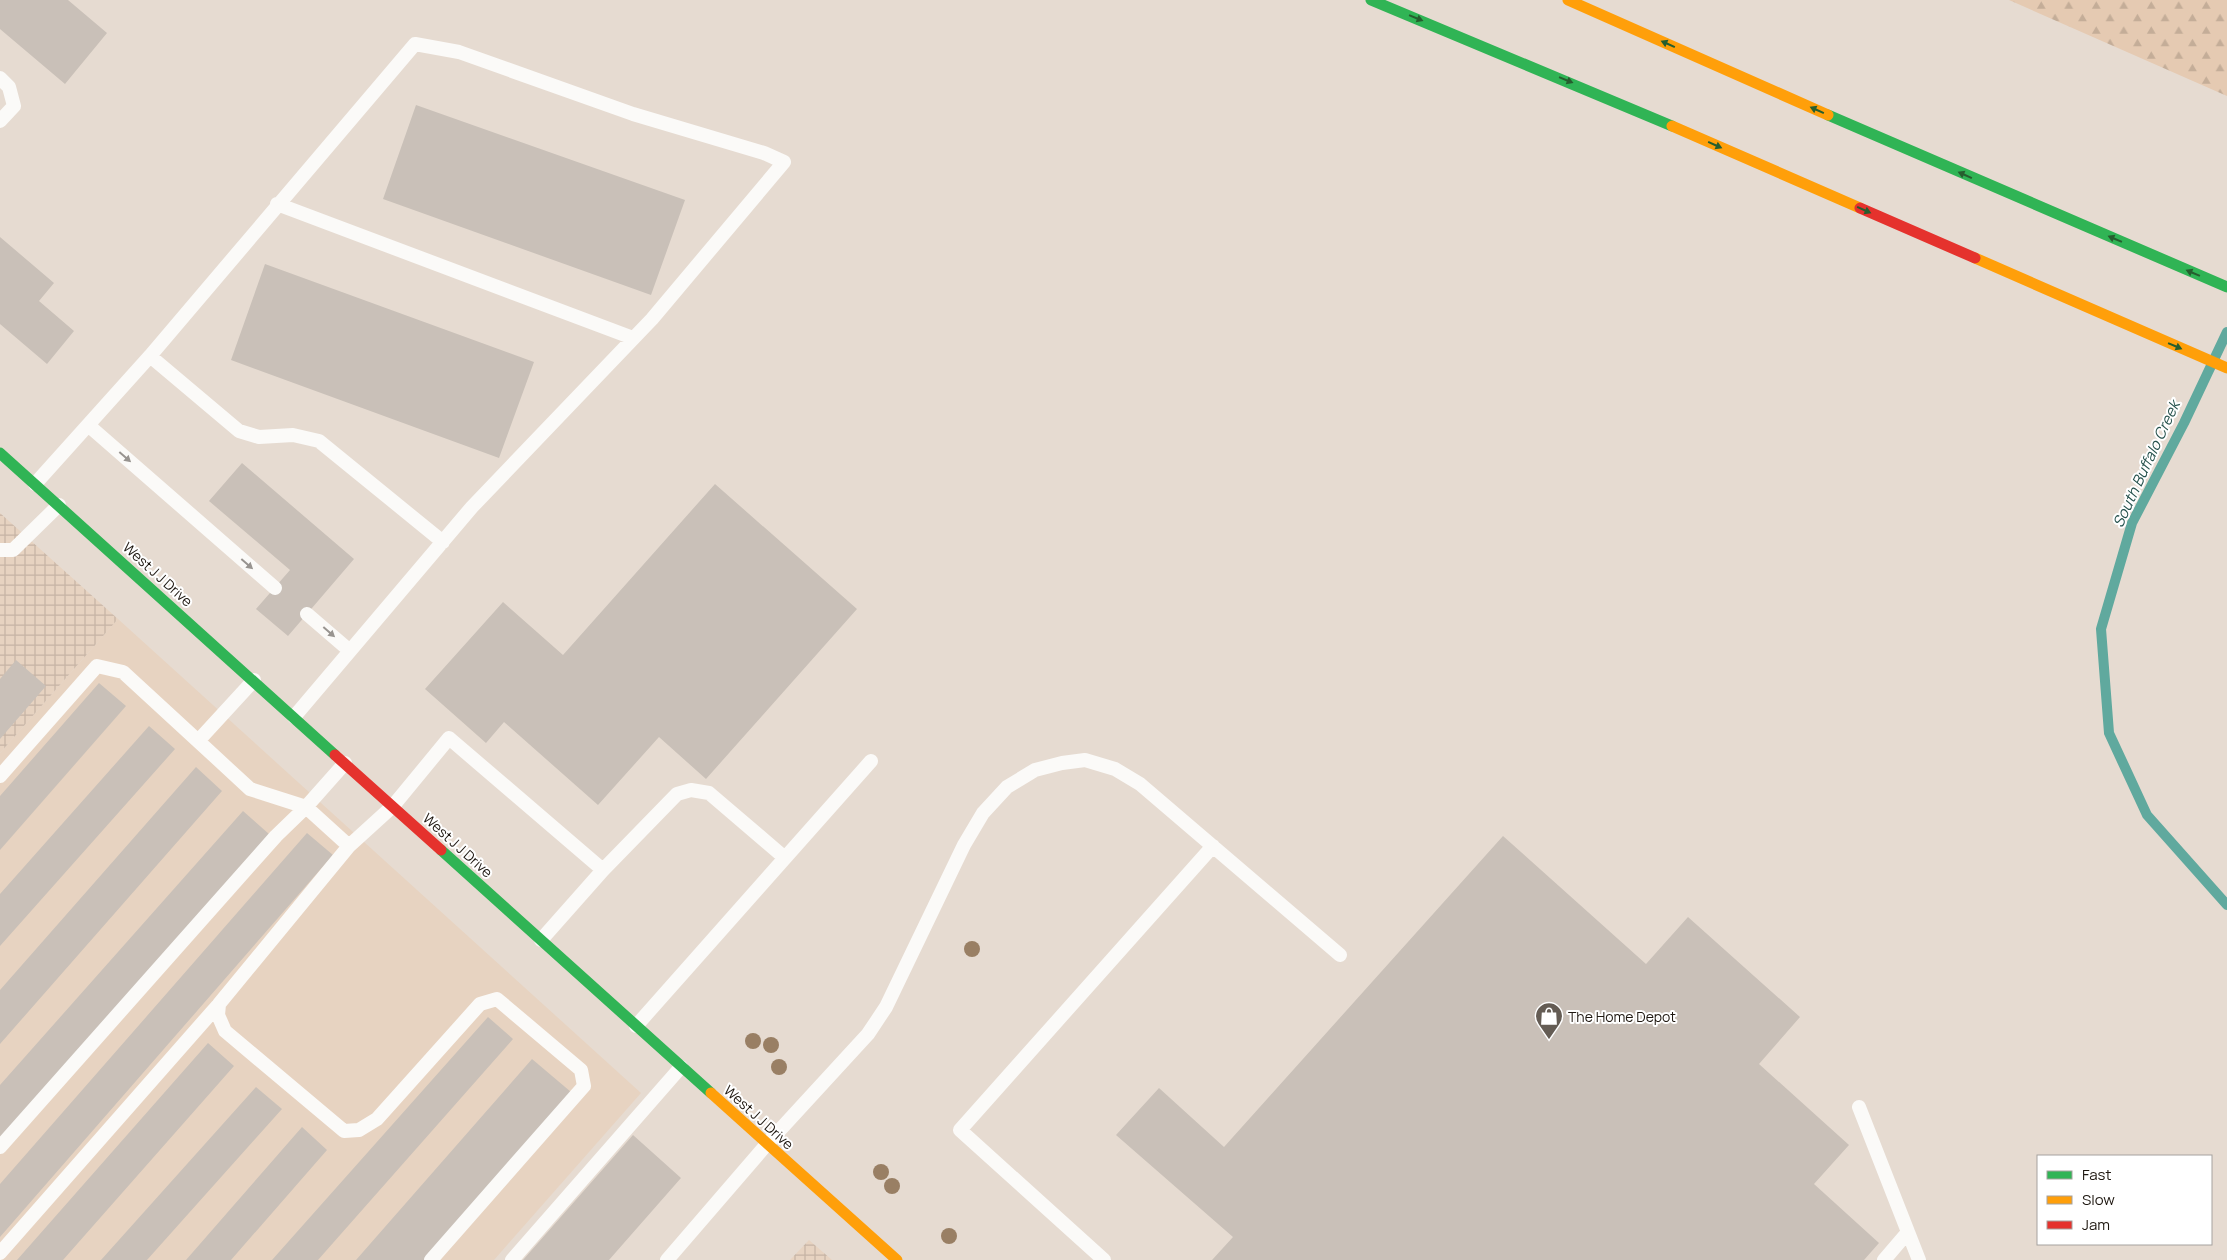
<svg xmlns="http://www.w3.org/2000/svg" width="2227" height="1260" font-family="Manrope,sans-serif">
	<defs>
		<pattern id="industrial-grid" width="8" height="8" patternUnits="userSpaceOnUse" patternTransform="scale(1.25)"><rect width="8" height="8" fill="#e7d3c1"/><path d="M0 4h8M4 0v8" fill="none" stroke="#c6b4a5"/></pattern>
		<pattern id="forest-firs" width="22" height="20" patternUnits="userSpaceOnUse" patternTransform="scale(1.25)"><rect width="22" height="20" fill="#e5cab2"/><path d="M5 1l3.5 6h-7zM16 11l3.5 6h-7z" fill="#c4ad98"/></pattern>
	</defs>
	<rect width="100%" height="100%" fill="#e6dbd1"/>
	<path fill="#e7d3c1" d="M 118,619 L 641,1093 L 494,1260 L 0,1260 L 0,753 Z"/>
	<path fill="url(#industrial-grid)" d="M 0,513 L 118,619 L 0,753 Z
		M 809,1240 L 832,1260 L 790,1260 Z"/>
	<path fill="url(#forest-firs)" d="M 2009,0 L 2227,0 L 2227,96 Z"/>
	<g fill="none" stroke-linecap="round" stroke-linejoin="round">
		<path stroke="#60a99e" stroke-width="10" d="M 2227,332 L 2184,423 L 2132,523 L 2101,629 L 2109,733 L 2147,815 L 2227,905"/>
	</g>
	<path fill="#c9c0b8" d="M 0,0 L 68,0 L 107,33 L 65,84 L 0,29 Z
		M 416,105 L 685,200 L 651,295 L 383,199 Z
		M 0,237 L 54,283 L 39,301 L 74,331 L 47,364 L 0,324 Z
		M 265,264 L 534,362 L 499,458 L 231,360 Z
		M 242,463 L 354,559 L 288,636 L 256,609 L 290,570 L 209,501 Z
		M 715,484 L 857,609 L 706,779 L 659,737 L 598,805 L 504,722 L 486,743 L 425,689 L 503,602 L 563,655 Z
		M 16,660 L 46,686 L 0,739 L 0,679 Z
		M 99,683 L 126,706 L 0,850 L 0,796 Z
		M 149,726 L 175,749 L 0,946 L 0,894 Z
		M 196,767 L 222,791 L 0,1044 L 0,990 Z
		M 243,811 L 269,834 L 0,1138 L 0,1085 Z
		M 307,833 L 333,855 L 0,1237 L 0,1184 Z
		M 1503,836 L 1646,964 L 1688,917 L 1800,1017 L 1759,1064 L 1849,1145 L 1814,1184 L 1879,1243 L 1864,1260 L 1212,1260 L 1233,1237 L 1116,1135 L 1159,1088 L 1224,1147 Z
		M 488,1017 L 513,1039 L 318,1260 L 272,1260 Z
		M 208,1043 L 234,1066 L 63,1260 L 17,1260 Z
		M 532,1059 L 571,1092 L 424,1260 L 356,1260 Z
		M 256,1087 L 282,1109 L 147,1260 L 101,1260 Z
		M 302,1127 L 327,1150 L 231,1260 L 186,1260 Z
		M 633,1135 L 681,1178 L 609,1260 L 523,1260 Z"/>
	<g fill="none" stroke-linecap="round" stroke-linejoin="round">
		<path stroke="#fbfaf8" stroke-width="14" d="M 0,78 L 9,87 L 14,106 L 0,121
			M 277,204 L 633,338
			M 150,356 L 239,431 L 259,437 L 293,435 L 319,441 L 443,542
			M 88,425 L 275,588
			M 35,484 L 150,356 L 415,44 L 459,52 L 633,114 L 764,153 L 784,162 L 652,319 L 472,507 L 294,717
			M 0,550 L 13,550 L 59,505
			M 307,614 L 350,651
			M 345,763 L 306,807 L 349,846 L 393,806 L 449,738 L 603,870 L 541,940
			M 0,776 L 97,666 L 123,672 L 198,741 L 254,680
			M 349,846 L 219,1004 L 218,1015 L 225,1031 L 344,1131 L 359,1130 L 377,1119 L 480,1004 L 497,999 L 581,1070 L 584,1086 L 431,1260
			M 603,870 L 677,794 L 691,790 L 709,793 L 785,858
			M 636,1026 L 871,761
			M 1859,1107 L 1919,1260
			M 0,1147 L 276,836 L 306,807 L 250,789 L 198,741
			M 0,1253 L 219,1004
			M 512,1260 L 681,1067
			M 667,1260 L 767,1144 L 868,1034 L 886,1007 L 964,845 L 983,813 L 1007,787 L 1035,770 L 1062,763 L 1085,760 L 1115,769 L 1140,784 L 1340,955
			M 1104,1260 L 960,1130 L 1213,846
			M 1884,1260 L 1908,1232"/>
		<path stroke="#30b455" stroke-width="11" d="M 1371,0 L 1672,126
			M 1828,115 L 2227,287
			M 0,453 L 335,755
			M 441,850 L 711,1093"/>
		<path stroke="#ff9f0a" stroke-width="11" d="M 1568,0 L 1828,115
			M 1672,126 L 1860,208
			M 1975,258 L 2227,368
			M 711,1093 L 897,1260"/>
		<path stroke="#e5322d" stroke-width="11" d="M 1860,208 L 1975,258
			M 335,755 L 441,850"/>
	</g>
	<g fill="#997f64">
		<circle cx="972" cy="949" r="8"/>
		<circle cx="753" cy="1041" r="8"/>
		<circle cx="771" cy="1045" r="8"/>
		<circle cx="779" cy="1067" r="8"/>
		<circle cx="881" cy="1172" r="8"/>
		<circle cx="892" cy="1186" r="8"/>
		<circle cx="949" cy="1236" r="8"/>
	</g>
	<defs><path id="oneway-solid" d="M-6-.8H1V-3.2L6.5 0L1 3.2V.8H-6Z" transform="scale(1.25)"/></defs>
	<g fill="#265e2f">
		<use href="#oneway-solid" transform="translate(1416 18) rotate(22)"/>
		<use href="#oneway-solid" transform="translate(1668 44) rotate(-156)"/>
		<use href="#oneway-solid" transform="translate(1566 80) rotate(22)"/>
		<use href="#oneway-solid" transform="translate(1817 110) rotate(-156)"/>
		<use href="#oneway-solid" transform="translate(1715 145) rotate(24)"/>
		<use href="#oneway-solid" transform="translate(1965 175) rotate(-156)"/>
		<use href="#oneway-solid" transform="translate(1864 210) rotate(24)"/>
		<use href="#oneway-solid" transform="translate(2115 239) rotate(-157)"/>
		<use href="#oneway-solid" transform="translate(2193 273) rotate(-157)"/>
		<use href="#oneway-solid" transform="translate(2175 346) rotate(23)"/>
	</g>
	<g fill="#989490">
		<use href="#oneway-solid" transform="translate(125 457) rotate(41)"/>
		<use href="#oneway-solid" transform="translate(247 564) rotate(41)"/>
		<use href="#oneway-solid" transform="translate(329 632) rotate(41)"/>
	</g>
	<defs>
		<g id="shop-pin" transform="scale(1.4375)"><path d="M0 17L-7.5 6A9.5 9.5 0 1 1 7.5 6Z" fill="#645c54" stroke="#fff"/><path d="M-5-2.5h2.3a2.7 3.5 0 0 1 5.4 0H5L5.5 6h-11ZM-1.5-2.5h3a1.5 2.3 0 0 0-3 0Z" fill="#fff"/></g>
	</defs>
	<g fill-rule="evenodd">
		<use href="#shop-pin" x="1549" y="1016"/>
	</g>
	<g text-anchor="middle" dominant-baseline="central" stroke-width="4" stroke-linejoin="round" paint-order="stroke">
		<g font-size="14" fill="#1e1710" stroke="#fff">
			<text transform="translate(158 574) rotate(42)">West J J Drive</text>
			<text transform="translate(458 845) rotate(42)">West J J Drive</text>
			<text transform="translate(759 1117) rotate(42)">West J J Drive</text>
		</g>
		<g font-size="14" fill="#1e1710" stroke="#fff" text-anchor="start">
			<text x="1568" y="1016">The Home Depot</text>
		</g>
		<g font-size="15" font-style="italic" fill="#25514c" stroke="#fff">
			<text transform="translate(2146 464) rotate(-65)">South Buffalo Creek</text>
		</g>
	</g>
	<rect x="2037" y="1155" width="175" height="90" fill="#ffffff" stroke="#a5a29f"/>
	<rect x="2047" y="1171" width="25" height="8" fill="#30b455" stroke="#a5a29f"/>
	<text x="2082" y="1180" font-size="15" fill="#1e1710">Fast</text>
	<rect x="2047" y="1196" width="25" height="8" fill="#ff9f0a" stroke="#a5a29f"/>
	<text x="2082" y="1205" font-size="15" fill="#1e1710">Slow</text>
	<rect x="2047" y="1221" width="25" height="8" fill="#e5322d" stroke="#a5a29f"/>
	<text x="2082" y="1230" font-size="15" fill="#1e1710">Jam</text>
</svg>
